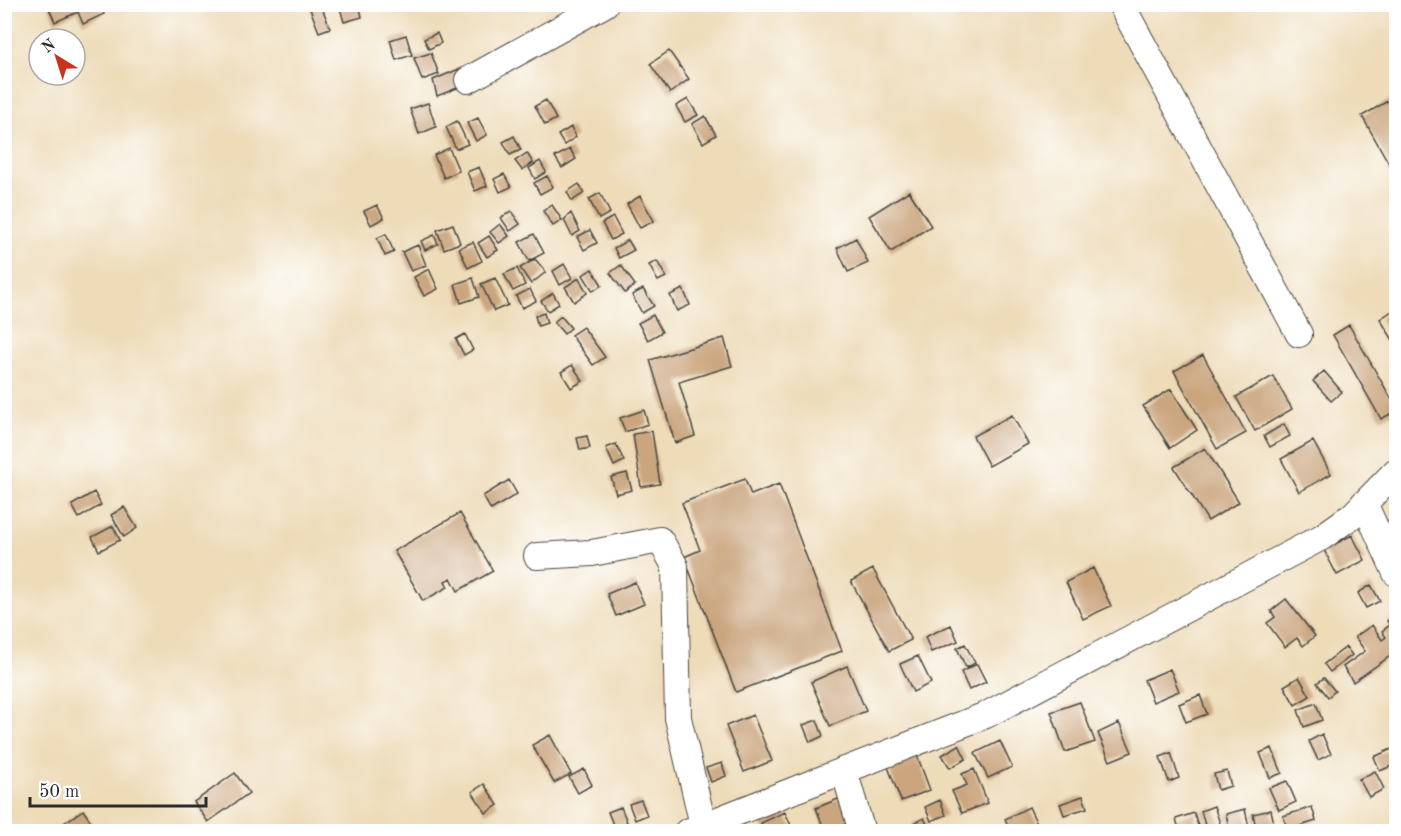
<svg xmlns="http://www.w3.org/2000/svg" width="1401" height="836" font-family="'Old Standard TT',serif">
	<rect width="100%" height="100%" fill="#fff"/>
	<filter id="ink" filterUnits="userSpaceOnUse"><feTurbulence type="fractalNoise" baseFrequency=".0167" numOctaves="2"/><feDisplacementMap in="SourceGraphic" scale="12" xChannelSelector="R" yChannelSelector="G"/><feConvolveMatrix kernelMatrix="1 2 1 2 8 2 1 2 1" color-interpolation-filters="sRGB"/></filter>
	<filter id="wash" filterUnits="userSpaceOnUse"><feTurbulence type="fractalNoise" baseFrequency=".008" numOctaves="4" result="noise"/><feDisplacementMap in="SourceGraphic" scale="24" xChannelSelector="R" yChannelSelector="G"/><feGaussianBlur stdDeviation="1.35" result="paint"/><feColorMatrix in="noise" values="0 0 0 0 0 0 0 0 0 0 0 0 0 0 0 0 0 1.4 0 .05"/><feComposite in="paint" operator="in"/></filter>
	<g filter="url(#wash)">
		<rect width="100%" height="100%" fill="#eedcb9"/>
		<g id="blocks">
			<path fill="#caa57e" d="M 47,4 L 100,4 L 104,14 L 83,24 L 78,12 L 55,22 Z
				M 339,4 L 359,4 L 362,17 L 344,22 Z
				M 321,5 L 330,28 L 319,32 L 310,9 Z
				M 437,33 L 441,43 L 429,49 L 424,39 Z
				M 406,35 L 412,55 L 396,60 L 390,40 Z
				M 669,51 L 689,79 L 670,93 L 650,64 Z
				M 431,53 L 439,74 L 422,80 L 414,58 Z
				M 459,69 L 467,84 L 437,96 L 433,80 Z
				M 1396,96 L 1396,176 L 1362,116 Z
				M 688,99 L 698,115 L 685,122 L 676,106 Z
				M 546,100 L 556,119 L 545,125 L 535,106 Z
				M 428,103 L 436,127 L 419,134 L 410,109 Z
				M 705,116 L 716,135 L 703,143 L 692,124 Z
				M 478,118 L 487,135 L 476,141 L 467,123 Z
				M 457,121 L 468,144 L 456,149 L 446,127 Z
				M 571,127 L 576,137 L 564,145 L 558,135 Z
				M 514,136 L 521,150 L 510,155 L 503,142 Z
				M 449,148 L 459,171 L 444,178 L 434,155 Z
				M 570,149 L 576,159 L 562,168 L 555,157 Z
				M 527,153 L 533,163 L 522,170 L 515,161 Z
				M 540,161 L 546,172 L 535,179 L 529,168 Z
				M 479,167 L 487,186 L 475,191 L 467,172 Z
				M 504,174 L 511,187 L 500,192 L 494,179 Z
				M 547,176 L 553,187 L 540,194 L 534,183 Z
				M 579,184 L 584,193 L 572,201 L 567,192 Z
				M 909,191 L 931,226 L 891,252 L 869,216 Z
				M 600,193 L 610,213 L 599,219 L 589,199 Z
				M 640,196 L 654,221 L 640,228 L 627,204 Z
				M 377,205 L 384,218 L 371,225 L 364,211 Z
				M 552,205 L 562,220 L 553,226 L 543,211 Z
				M 511,211 L 520,224 L 510,231 L 501,218 Z
				M 571,213 L 580,231 L 572,236 L 564,220 Z
				M 613,217 L 622,234 L 611,240 L 602,223 Z
				M 453,224 L 460,243 L 444,249 L 437,230 Z
				M 500,224 L 509,236 L 499,243 L 490,232 Z
				M 590,230 L 597,243 L 584,250 L 577,237 Z
				M 386,234 L 394,252 L 385,256 L 377,238 Z
				M 534,234 L 544,253 L 529,261 L 519,242 Z
				M 434,235 L 438,244 L 425,250 L 421,241 Z
				M 489,236 L 498,250 L 487,257 L 478,243 Z
				M 856,238 L 868,263 L 848,272 L 837,248 Z
				M 628,240 L 634,250 L 619,258 L 614,248 Z
				M 473,242 L 482,261 L 468,268 L 459,248 Z
				M 418,245 L 426,265 L 411,271 L 402,252 Z
				M 535,259 L 546,272 L 531,284 L 520,268 Z
				M 657,261 L 666,277 L 658,281 L 649,265 Z
				M 564,264 L 572,278 L 560,285 L 553,271 Z
				M 621,265 L 635,285 L 625,293 L 610,273 Z
				M 517,268 L 525,285 L 513,291 L 504,274 Z
				M 429,269 L 438,289 L 424,296 L 414,277 Z
				M 592,269 L 602,285 L 593,291 L 583,275 Z
				M 473,278 L 479,297 L 461,303 L 455,284 Z
				M 495,278 L 508,305 L 494,311 L 481,284 Z
				M 579,278 L 587,293 L 574,302 L 565,287 Z
				M 530,289 L 536,301 L 522,308 L 516,296 Z
				M 643,289 L 654,306 L 642,313 L 632,295 Z
				M 683,289 L 690,305 L 677,311 L 670,295 Z
				M 553,293 L 559,304 L 548,311 L 541,301 Z
				M 1395,309 L 1396,311 L 1396,345 L 1380,319 Z
				M 544,313 L 547,323 L 538,326 L 535,316 Z
				M 653,315 L 662,332 L 648,340 L 638,323 Z
				M 561,316 L 571,328 L 564,334 L 554,322 Z
				M 1349,325 L 1396,407 L 1396,411 L 1381,419 L 1333,335 Z
				M 583,327 L 605,357 L 593,365 L 571,335 Z
				M 465,334 L 473,350 L 464,355 L 456,339 Z
				M 724,338 L 732,366 L 679,382 L 695,436 L 675,443 L 650,360 Z
				M 1203,355 L 1246,433 L 1217,449 L 1174,371 Z
				M 572,365 L 583,381 L 571,388 L 561,372 Z
				M 1324,371 L 1342,392 L 1331,401 L 1313,381 Z
				M 1273,376 L 1292,409 L 1255,431 L 1236,397 Z
				M 1171,389 L 1197,430 L 1170,448 L 1143,406 Z
				M 644,410 L 648,424 L 625,432 L 620,418 Z
				M 1012,415 L 1028,444 L 989,466 L 973,436 Z
				M 1284,424 L 1290,436 L 1270,447 L 1264,436 Z
				M 652,431 L 660,484 L 641,487 L 633,434 Z
				M 587,436 L 590,448 L 580,450 L 577,438 Z
				M 1313,441 L 1331,474 L 1299,492 L 1281,459 Z
				M 616,444 L 624,461 L 614,466 L 606,448 Z
				M 1205,448 L 1239,502 L 1208,521 L 1174,467 Z
				M 627,473 L 632,490 L 616,494 L 611,477 Z
				M 745,479 L 751,495 L 779,484 L 842,651 L 736,692 L 684,557 L 700,550 L 682,503 Z
				M 509,480 L 517,494 L 491,510 L 483,496 Z
				M 94,492 L 101,505 L 79,518 L 72,505 Z
				M 124,507 L 137,528 L 124,537 L 111,515 Z
				M 460,513 L 493,571 L 458,591 L 451,578 L 445,581 L 448,587 L 423,601 L 394,551 Z
				M 113,526 L 120,540 L 99,551 L 92,537 Z
				M 1352,535 L 1365,560 L 1337,575 L 1324,550 Z
				M 1093,568 L 1111,606 L 1083,619 L 1066,582 Z
				M 873,569 L 911,640 L 889,651 L 851,581 Z
				M 635,582 L 644,604 L 616,616 L 607,594 Z
				M 1371,585 L 1380,601 L 1366,608 L 1358,593 Z
				M 1286,599 L 1315,636 L 1303,646 L 1297,638 L 1285,647 L 1267,623 L 1275,617 L 1271,611 Z
				M 1396,615 L 1396,652 L 1353,682 L 1343,667 L 1365,651 L 1355,637 L 1372,625 L 1382,640 L 1386,637 L 1382,631 L 1390,625 L 1387,621 Z
				M 951,625 L 958,641 L 931,652 L 925,637 Z
				M 965,644 L 975,663 L 966,668 L 957,648 Z
				M 1346,647 L 1352,655 L 1330,672 L 1324,664 Z
				M 918,656 L 931,683 L 913,692 L 900,664 Z
				M 977,664 L 986,682 L 969,690 L 961,672 Z
				M 847,666 L 866,711 L 830,726 L 811,682 Z
				M 1170,669 L 1179,691 L 1153,702 L 1144,680 Z
				M 1299,677 L 1310,696 L 1295,705 L 1284,686 Z
				M 1324,678 L 1335,691 L 1328,697 L 1317,683 Z
				M 1200,695 L 1207,714 L 1186,722 L 1179,704 Z
				M 1080,702 L 1095,742 L 1065,752 L 1051,712 Z
				M 1316,703 L 1322,720 L 1304,727 L 1298,710 Z
				M 753,715 L 772,761 L 744,772 L 726,726 Z
				M 817,720 L 823,736 L 810,742 L 803,725 Z
				M 1119,723 L 1132,752 L 1110,761 L 1098,733 Z
				M 1322,734 L 1331,754 L 1318,760 L 1309,741 Z
				M 550,735 L 571,774 L 554,783 L 532,745 Z
				M 1000,741 L 1012,767 L 988,778 L 975,753 Z
				M 959,745 L 966,759 L 950,768 L 942,755 Z
				M 1396,747 L 1396,764 L 1380,771 L 1374,757 Z
				M 1272,748 L 1282,773 L 1270,778 L 1260,753 Z
				M 1171,753 L 1179,778 L 1169,782 L 1160,757 Z
				M 917,755 L 930,790 L 901,801 L 888,767 Z
				M 722,763 L 726,776 L 711,782 L 706,768 Z
				M 584,769 L 592,785 L 578,793 L 569,777 Z
				M 974,769 L 988,803 L 962,813 L 952,791 L 967,785 L 962,774 Z
				M 1227,771 L 1231,786 L 1218,790 L 1214,774 Z
				M 1375,771 L 1384,789 L 1369,797 L 1359,779 Z
				M 235,773 L 249,793 L 208,822 L 194,802 Z
				M 1287,781 L 1296,802 L 1279,810 L 1269,788 Z
				M 484,784 L 498,805 L 486,813 L 472,792 Z
				M 1083,796 L 1087,808 L 1064,815 L 1060,804 Z
				M 843,797 L 853,822 L 825,832 L 816,808 Z
				M 641,800 L 647,815 L 635,820 L 629,804 Z
				M 940,800 L 946,815 L 931,821 L 925,807 Z
				M 1214,806 L 1223,832 L 1207,832 L 1201,811 Z
				M 621,807 L 627,822 L 614,827 L 608,812 Z
				M 1029,807 L 1039,828 L 1033,832 L 1011,832 L 1005,819 Z
				M 1312,807 L 1316,821 L 1288,830 L 1283,816 Z
				M 1245,809 L 1250,832 L 1230,832 L 1226,814 Z
				M 83,810 L 98,832 L 70,832 L 64,823 Z
				M 1271,810 L 1276,832 L 1257,832 L 1253,814 Z
				M 785,812 L 793,830 L 765,832 L 761,823 Z
				M 1194,813 L 1200,832 L 1180,832 L 1176,819 Z
				M 924,818 L 931,832 L 915,832 L 912,824 Z"/>
		</g>
	</g>
	<g filter="url(#ink)">
		<use href="#blocks" fill-opacity="0" stroke="#484640" stroke-width="1.5"/>
		<g fill="none" stroke-linecap="round" stroke-linejoin="round">
			<g stroke="#484640" stroke-width="28">
				<path id="minor" d="M 1121,4 L 1299,334
					M 468,80 L 605,4
					M 1364,503 L 1396,573
					M 537,556 L 592,553 L 660,540 L 675,566 L 678,718 L 703,825
					M 844,770 L 862,832
					M 687,832 L 986,715 L 1322,537 L 1353,515 L 1396,471"/>
			</g>
			<use href="#minor" stroke="#fff" stroke-width="26"/>
		</g>
	</g>
	<rect width="1401" height="836" fill="none" stroke="#fff" stroke-width="24"/>
	<g transform="translate(57 57) rotate(322)"><circle r="28" fill="#ffffff" stroke="#aaaaaa" stroke-width="1.5"/>
	<path d="M0-4.5L10 22L0 15L-10 22Z" fill="#c8321e"/>
	<text y="-9" font-size="16" font-weight="bold" text-anchor="middle" fill="#2b2b2b">N</text>
	</g>
	<path d="M30 797v9h176v-9" fill="none" stroke="#2b2b2b" stroke-width="3"/>
	<text x="39" y="797" font-size="18" fill="#2b2b2b" stroke="#ffffff" stroke-width="4.5" paint-order="stroke">50 m</text>
</svg>
